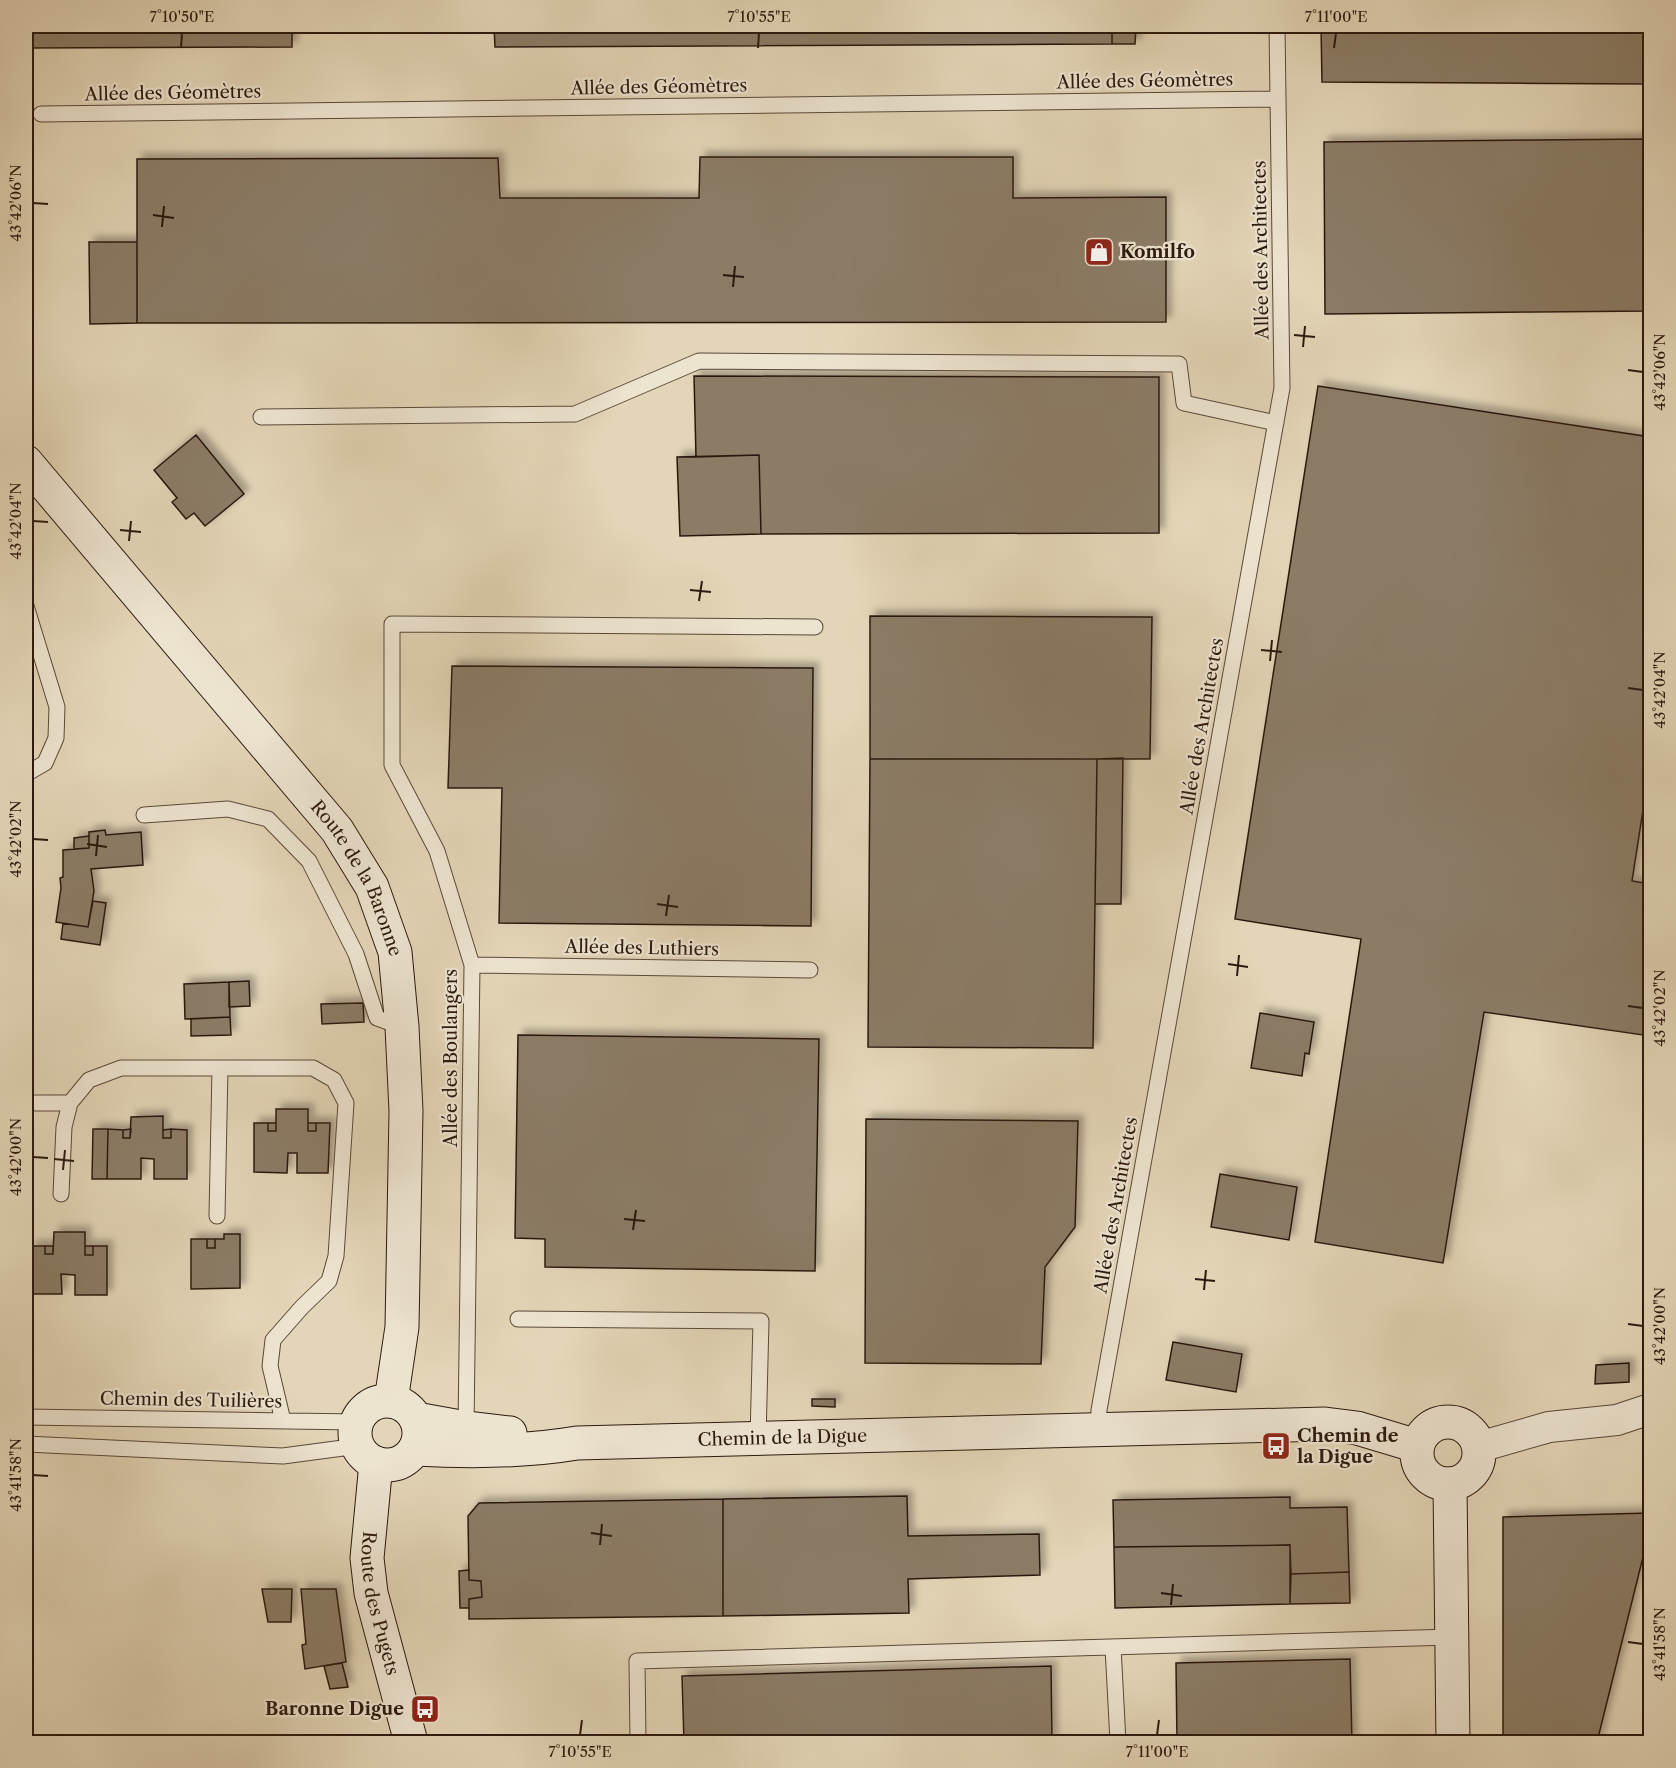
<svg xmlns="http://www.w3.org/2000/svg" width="1676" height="1768" font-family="'Libre Caslon Text',serif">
	<defs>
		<filter id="shadow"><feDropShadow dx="5.5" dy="-5.5" stdDeviation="3" flood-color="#0004"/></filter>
	</defs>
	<rect width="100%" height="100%" fill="#e3d5b7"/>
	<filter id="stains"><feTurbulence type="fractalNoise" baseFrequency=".00333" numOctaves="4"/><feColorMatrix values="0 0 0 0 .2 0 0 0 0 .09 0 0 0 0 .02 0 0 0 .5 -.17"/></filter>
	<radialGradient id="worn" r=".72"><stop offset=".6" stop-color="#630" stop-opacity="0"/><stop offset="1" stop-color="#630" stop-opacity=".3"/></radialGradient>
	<path fill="#8b7b66" stroke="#2c190e" stroke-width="1.5" filter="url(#shadow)" d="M 26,26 L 292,26 L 292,47 L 26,48 Z
		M 494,26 L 1112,26 L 1112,44 L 495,47 Z
		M 1112,26 L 1136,26 L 1135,44 L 1112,44 Z
		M 1321,26 L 1650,26 L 1650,84 L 1322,82 Z
		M 1650,139 L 1650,311 L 1325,314 L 1324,142 Z
		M 700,157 L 1013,157 L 1013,198 L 1166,197 L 1166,322 L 137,323 L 137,159 L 498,158 L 500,198 L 699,198 Z
		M 89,242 L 137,242 L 137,323 L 90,324 Z
		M 694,376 L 1159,377 L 1159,533 L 761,534 L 759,455 L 696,457 Z
		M 1318,386 L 1650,437 L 1650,765 L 1632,881 L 1650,884 L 1650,1036 L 1484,1012 L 1443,1263 L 1315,1242 L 1361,939 L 1235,919 Z
		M 196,435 L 244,494 L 205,526 L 194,513 L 186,519 L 172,502 L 177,498 L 154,470 Z
		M 759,455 L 761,534 L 680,536 L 677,457 Z
		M 870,616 L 1152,617 L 1150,759 L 870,759 Z
		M 452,666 L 813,668 L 811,926 L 499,923 L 502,788 L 448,788 Z
		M 1123,758 L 1121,904 L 1095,904 L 1097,759 Z
		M 870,759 L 1097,759 L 1093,1048 L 868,1047 Z
		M 105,830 L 106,835 L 141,832 L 143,865 L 91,869 L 94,891 L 88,927 L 56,922 L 61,888 L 60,878 L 63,877 L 63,850 L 89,848 L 89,832 Z
		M 89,836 L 89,848 L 74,849 L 74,838 Z
		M 93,901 L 106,903 L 100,945 L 61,939 L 63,923 L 88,927 Z
		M 249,981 L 250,1006 L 229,1007 L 229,982 Z
		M 229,982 L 230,1017 L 185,1019 L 184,984 Z
		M 363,1003 L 364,1022 L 322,1024 L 321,1004 Z
		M 1260,1013 L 1314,1022 L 1309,1054 L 1305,1053 L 1302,1076 L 1251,1068 Z
		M 230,1017 L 231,1035 L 191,1036 L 191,1019 Z
		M 518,1035 L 819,1039 L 815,1271 L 545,1267 L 545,1239 L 515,1238 Z
		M 276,1109 L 308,1109 L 308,1131 L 316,1131 L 316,1123 L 330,1123 L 328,1173 L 297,1173 L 297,1153 L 288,1153 L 287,1173 L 254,1172 L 254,1123 L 268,1123 L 268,1131 L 276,1131 Z
		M 163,1116 L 163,1138 L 171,1138 L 171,1129 L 187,1130 L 187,1179 L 154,1179 L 154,1159 L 141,1158 L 141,1179 L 107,1179 L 108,1129 L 123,1130 L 123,1138 L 130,1138 L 131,1117 Z
		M 866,1119 L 1078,1121 L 1075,1227 L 1045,1267 L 1041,1364 L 865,1363 Z
		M 268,1123 L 276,1123 L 276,1131 L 268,1131 Z
		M 308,1123 L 316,1123 L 316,1131 L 308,1131 Z
		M 93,1129 L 108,1129 L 107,1179 L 92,1179 Z
		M 131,1129 L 130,1138 L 123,1138 L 123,1130 Z
		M 171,1129 L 171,1138 L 163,1138 L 163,1130 Z
		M 1220,1174 L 1297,1187 L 1289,1240 L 1211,1227 Z
		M 54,1232 L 85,1232 L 85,1255 L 93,1255 L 93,1246 L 107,1246 L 107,1295 L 75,1295 L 75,1275 L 61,1274 L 62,1294 L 30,1294 L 31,1246 L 45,1246 L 45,1254 L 53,1254 Z
		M 224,1234 L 240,1234 L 240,1288 L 191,1289 L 191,1239 L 207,1239 L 207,1248 L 215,1248 L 215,1239 L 224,1239 Z
		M 207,1239 L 215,1239 L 215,1248 L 207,1248 Z
		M 45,1246 L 53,1246 L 53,1254 L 45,1254 Z
		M 85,1246 L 93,1246 L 93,1255 L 85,1255 Z
		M 1173,1342 L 1242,1354 L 1236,1392 L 1166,1380 Z
		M 1629,1363 L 1629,1382 L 1595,1384 L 1596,1365 Z
		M 812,1399 L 835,1399 L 835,1407 L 812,1406 Z
		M 907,1496 L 908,1536 L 1039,1534 L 1040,1575 L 908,1579 L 909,1613 L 723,1616 L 723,1499 Z
		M 1290,1497 L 1290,1508 L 1347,1507 L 1349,1572 L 1291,1574 L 1290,1545 L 1114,1547 L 1113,1500 Z
		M 723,1499 L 723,1616 L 469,1619 L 469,1599 L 482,1597 L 481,1581 L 469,1580 L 468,1516 L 479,1503 Z
		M 1650,1513 L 1650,1529 L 1597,1742 L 1503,1742 L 1503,1517 Z
		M 1290,1545 L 1290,1604 L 1115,1608 L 1114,1547 Z
		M 469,1570 L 469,1580 L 481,1581 L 482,1597 L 469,1599 L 469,1608 L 460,1608 L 459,1571 Z
		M 1349,1572 L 1350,1603 L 1290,1604 L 1291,1574 Z
		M 262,1589 L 292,1589 L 291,1622 L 268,1622 Z
		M 301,1589 L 336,1589 L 346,1662 L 305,1669 L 302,1645 L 306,1644 Z
		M 1350,1659 L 1352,1742 L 1177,1742 L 1176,1663 Z
		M 342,1663 L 348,1687 L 330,1689 L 324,1666 Z
		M 1051,1666 L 1052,1742 L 684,1742 L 682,1676 Z"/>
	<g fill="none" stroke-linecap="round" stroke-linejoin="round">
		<g stroke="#5a4838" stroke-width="17">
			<path id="service" d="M 41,114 L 1278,99
				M 261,417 L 575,414 L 699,361 L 1179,364 L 1184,403 L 1276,423
				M 26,606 L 57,707 L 56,738 L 45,763 L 26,774
				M 144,815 L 228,809 L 268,819 L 309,861 L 356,954 L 377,1018 L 402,1027
				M 472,965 L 810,970
				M 26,1103 L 70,1103
				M 61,1194 L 64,1127 L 70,1103 L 89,1080 L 121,1068 L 313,1068 L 334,1080 L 346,1103 L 336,1256 L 329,1281 L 302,1307 L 273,1340 L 270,1366 L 283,1421
				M 217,1216 L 220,1068
				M 518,1319 L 761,1321 L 758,1439
				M 26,1417 L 357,1422
				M 466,1428 L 472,965 L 437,851 L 392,765 L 392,624 L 815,627
				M 1098,1429 L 1099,1410 L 1282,388 L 1277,26
				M 26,1444 L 283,1456 L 358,1446
				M 1113,1647 L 1118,1742
				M 638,1742 L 637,1661 L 1451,1637"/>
		</g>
		<g stroke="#5a4838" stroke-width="32">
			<path id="minor" d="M 1479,1447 L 1549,1427 L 1617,1420 L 1650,1409"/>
		</g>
		<g stroke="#2c190e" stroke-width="35">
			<g id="secondary">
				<path id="s1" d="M 26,462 L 337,830 L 372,887 L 395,952 L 402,1027 L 406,1111 L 402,1327 L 391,1401"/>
				<circle cx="387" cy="1433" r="32"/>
				<path d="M 416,1419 L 466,1428 L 510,1433"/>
				<circle cx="1448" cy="1453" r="31"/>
				<path id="s2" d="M 415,1449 C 469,1452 523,1452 577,1443 L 1325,1424 L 1357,1428 L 1417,1446"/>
				<path id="s3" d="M 376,1463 L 367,1558 L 371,1593 L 411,1742"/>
				<path d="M 1450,1484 L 1453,1742"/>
			</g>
		</g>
		<use href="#service" stroke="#ede4d0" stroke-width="15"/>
		<use href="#minor" stroke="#ede4d0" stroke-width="30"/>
		<use href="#secondary" stroke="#ede4d0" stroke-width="33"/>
	</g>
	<path fill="none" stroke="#2c190e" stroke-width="2" d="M 181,48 L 182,33M 758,48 L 759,33M 1334,48 L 1336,33M 33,203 L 48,204M 153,215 L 174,218M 162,227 L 164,206M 723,275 L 744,277M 733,287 L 735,266M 1294,335 L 1315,337M 1303,347 L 1305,326M 1628,370 L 1643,372M 33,521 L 48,522M 120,530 L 141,532M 129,541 L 131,521M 690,590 L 711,592M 699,601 L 702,581M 1261,650 L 1282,652M 1270,661 L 1272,640M 1628,688 L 1643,690M 33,839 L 48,840M 87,844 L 107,847M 96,856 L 98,835M 657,904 L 678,907M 666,916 L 669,895M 1228,964 L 1248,967M 1237,976 L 1239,955M 1628,1006 L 1643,1008M 33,1157 L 48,1158M 54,1159 L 74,1161M 63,1170 L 65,1150M 624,1219 L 645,1221M 633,1230 L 636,1210M 1195,1279 L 1215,1281M 1204,1290 L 1206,1270M 1628,1324 L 1643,1326M 33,1475 L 48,1476M 591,1533 L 612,1536M 600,1545 L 602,1524M 1161,1593 L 1182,1596M 1171,1605 L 1173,1584M 1628,1642 L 1643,1644M 580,1735 L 582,1720M 1157,1735 L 1159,1720"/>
	<defs>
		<g id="shop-square" transform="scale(1.5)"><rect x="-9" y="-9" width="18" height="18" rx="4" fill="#8f2418" stroke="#ede4d0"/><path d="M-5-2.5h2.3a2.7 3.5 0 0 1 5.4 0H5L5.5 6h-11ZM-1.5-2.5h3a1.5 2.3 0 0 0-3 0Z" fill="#fff"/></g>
		<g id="bus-square" transform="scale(1.5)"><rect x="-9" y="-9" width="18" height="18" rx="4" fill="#8f2418" stroke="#ede4d0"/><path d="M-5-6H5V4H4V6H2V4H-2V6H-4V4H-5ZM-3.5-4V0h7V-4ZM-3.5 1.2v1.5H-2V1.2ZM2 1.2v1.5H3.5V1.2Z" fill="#fff"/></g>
	</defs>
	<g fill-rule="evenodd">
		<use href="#shop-square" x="1099" y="252"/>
		<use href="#bus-square" x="1276" y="1446"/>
		<use href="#bus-square" x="425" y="1709"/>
	</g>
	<g text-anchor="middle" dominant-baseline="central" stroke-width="4.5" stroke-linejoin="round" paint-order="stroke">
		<g font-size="18" fill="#2c190e" stroke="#ede4d0">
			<text transform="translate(1145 81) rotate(-1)">Allée des Géomètres</text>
			<text transform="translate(659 87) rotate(-1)">Allée des Géomètres</text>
			<text transform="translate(173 93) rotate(-1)">Allée des Géomètres</text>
			<text transform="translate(1261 250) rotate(-91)">Allée des Architectes</text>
			<text transform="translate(1202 726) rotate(-80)">Allée des Architectes</text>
			<text stroke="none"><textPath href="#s1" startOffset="534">Route de la Baronne</textPath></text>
			<text transform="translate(642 948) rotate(1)">Allée des Luthiers</text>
			<text transform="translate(451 1058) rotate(-90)">Allée des Boulangers</text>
			<text transform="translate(1116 1205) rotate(-80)">Allée des Architectes</text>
			<text transform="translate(191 1400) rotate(1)">Chemin des Tuilières</text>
			<text stroke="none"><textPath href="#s2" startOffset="368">Chemin de la Digue</textPath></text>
			<text stroke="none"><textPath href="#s3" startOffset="142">Route des Pugets</textPath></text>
		</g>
		<g font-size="18" font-weight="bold" fill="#2c190e" stroke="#ede4d0" text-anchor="start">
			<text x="1120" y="252">Komilfo</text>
			<text x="1297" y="1436">Chemin de<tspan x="1297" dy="21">la Digue</tspan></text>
			<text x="404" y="1709" text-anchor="end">Baronne Digue</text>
		</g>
	</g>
	<rect width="1676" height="1768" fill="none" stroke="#e3d5b7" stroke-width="66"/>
	<rect x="33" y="33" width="1610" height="1702" fill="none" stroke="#2c190e" stroke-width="2"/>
	<g font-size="15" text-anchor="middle" fill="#2c190e">
		<text x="182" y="22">7°10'50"E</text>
		<text x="759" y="22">7°10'55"E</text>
		<text x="1336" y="22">7°11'00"E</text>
		<text transform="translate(16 203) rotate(-90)" y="5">43°42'06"N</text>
		<text transform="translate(1660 372) rotate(-90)" y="5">43°42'06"N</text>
		<text transform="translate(16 521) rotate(-90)" y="5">43°42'04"N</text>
		<text transform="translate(1660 690) rotate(-90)" y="5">43°42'04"N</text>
		<text transform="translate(16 839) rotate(-90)" y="5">43°42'02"N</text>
		<text transform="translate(1660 1008) rotate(-90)" y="5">43°42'02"N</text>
		<text transform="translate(16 1157) rotate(-90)" y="5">43°42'00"N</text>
		<text transform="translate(1660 1326) rotate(-90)" y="5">43°42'00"N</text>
		<text transform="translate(16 1475) rotate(-90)" y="5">43°41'58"N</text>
		<text transform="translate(1660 1644) rotate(-90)" y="5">43°41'58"N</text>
		<text x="580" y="1757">7°10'55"E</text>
		<text x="1157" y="1757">7°11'00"E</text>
	</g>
	<rect width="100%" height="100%" filter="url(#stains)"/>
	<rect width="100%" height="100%" fill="url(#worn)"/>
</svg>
